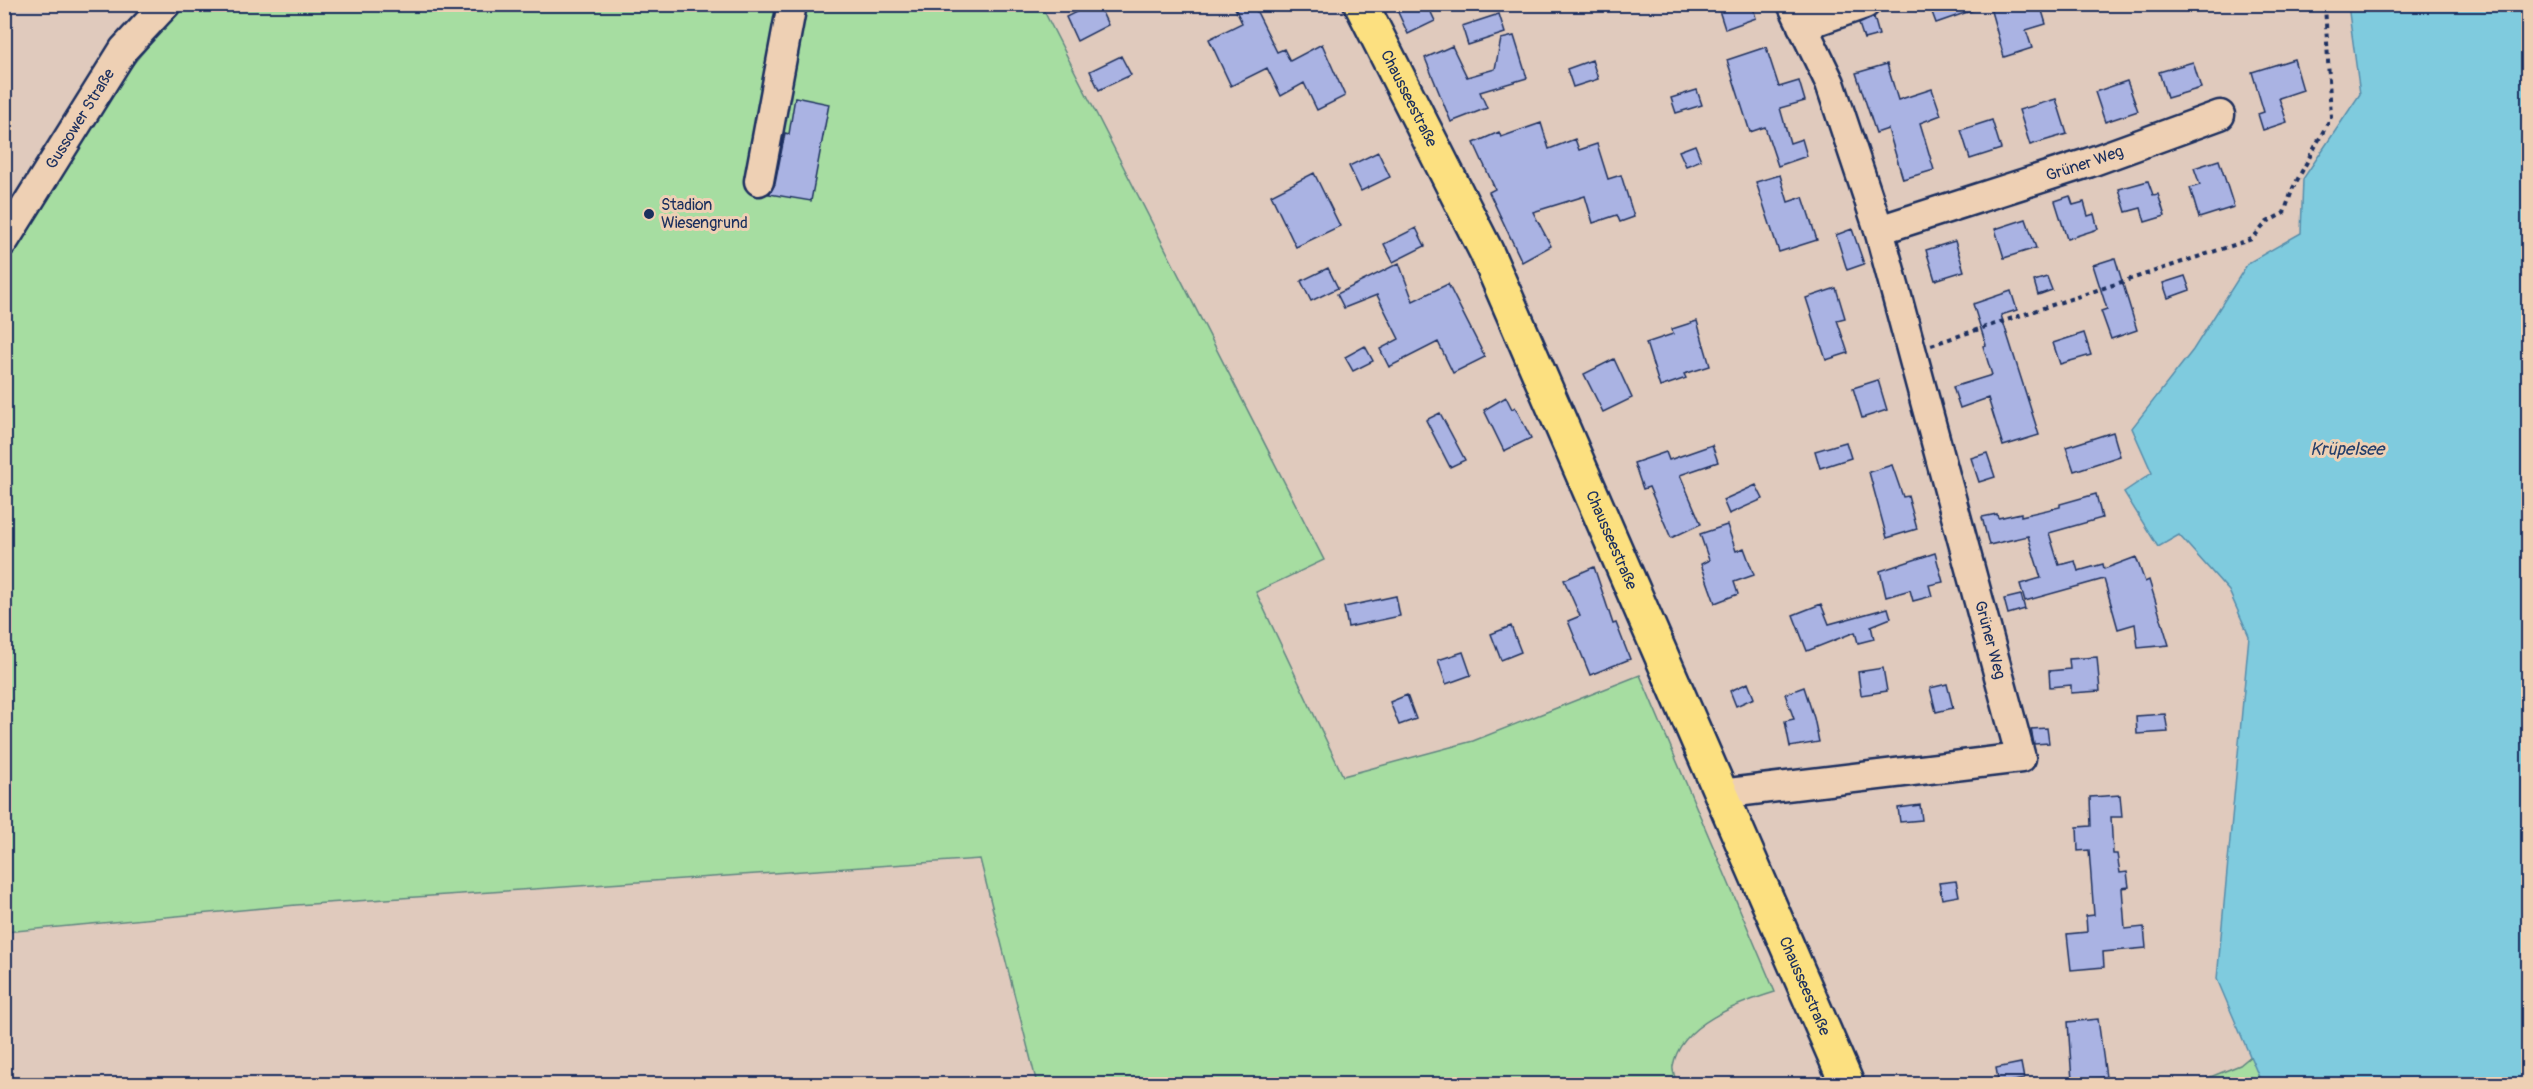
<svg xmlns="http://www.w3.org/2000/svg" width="2533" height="1089" font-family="Pangolin,sans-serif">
	<rect width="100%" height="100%" fill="#e0cabd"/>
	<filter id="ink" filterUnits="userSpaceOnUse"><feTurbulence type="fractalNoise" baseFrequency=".0167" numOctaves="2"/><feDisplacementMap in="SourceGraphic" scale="12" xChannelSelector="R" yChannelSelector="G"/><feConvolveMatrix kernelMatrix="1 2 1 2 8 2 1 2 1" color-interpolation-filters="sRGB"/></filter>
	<g filter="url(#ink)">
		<path fill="#a6dda1" stroke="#608680" stroke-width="1.5" d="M 1026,4 L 1044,11 L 1324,560 L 1256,592 L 1343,776 L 1473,741 L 1640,675 L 1775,992 C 1739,1003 1680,1024 1673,1066 C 1672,1071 1676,1079 1677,1084 L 1037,1084 L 980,859 L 296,905 L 5,932 L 4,266 L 120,80 L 182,5 Z
			M 2251,1056 L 2262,1084 L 2193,1084 L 2240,1065 Z"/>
		<path fill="#7fcbde" stroke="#578dab" stroke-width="1.5" d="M 2348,5 L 2528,5 L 2528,1084 L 2262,1084 L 2217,979 L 2249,636 L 2229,591 L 2179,535 L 2158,547 L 2124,492 L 2152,473 L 2132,428 L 2193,350 L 2248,263 L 2301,233 L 2303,179 L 2360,94 Z"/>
		<path fill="#aab3e3" stroke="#1b2f5e" stroke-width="1.5" d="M 1092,4 L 1098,4 L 1108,25 L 1077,41 L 1066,17 Z
			M 1233,4 L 1253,4 L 1277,52 L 1284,49 L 1290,61 L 1322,44 L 1345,96 L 1317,110 L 1304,83 L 1281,96 L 1267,68 L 1231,86 L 1209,39 L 1242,23 Z
			M 1408,4 L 1427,4 L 1435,21 L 1408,34 L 1397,10 Z
			M 1717,4 L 1752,4 L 1756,18 L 1725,29 Z
			M 1929,4 L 1981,4 L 1982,7 L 1936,23 Z
			M 1989,4 L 2040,4 L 2046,24 L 2026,30 L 2032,48 L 2004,57 Z
			M 1499,14 L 1505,33 L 1468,45 L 1462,26 Z
			M 1874,17 L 1879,35 L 1864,39 L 1859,24 Z
			M 1514,36 L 1527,78 L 1480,92 L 1487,108 L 1451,122 L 1425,58 L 1452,46 L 1467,77 L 1495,69 L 1501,39 Z
			M 1766,47 L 1779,87 L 1799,81 L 1805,101 L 1780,108 L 1790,143 L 1802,139 L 1807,156 L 1778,166 L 1765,127 L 1750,132 L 1727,60 Z
			M 1121,56 L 1131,75 L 1099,90 L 1090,71 Z
			M 2294,59 L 2303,90 L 2279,98 L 2287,122 L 2263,130 L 2258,114 L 2264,112 L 2252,72 Z
			M 1592,60 L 1598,79 L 1573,87 L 1567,69 Z
			M 2193,62 L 2201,88 L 2167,98 L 2159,72 Z
			M 1887,64 L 1898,100 L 1932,89 L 1941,115 L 1920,123 L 1934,170 L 1903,179 L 1888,129 L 1876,133 L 1856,73 Z
			M 2127,81 L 2138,111 L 2105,122 L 2095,92 Z
			M 1697,90 L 1702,105 L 1676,113 L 1671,98 Z
			M 795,97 L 829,104 L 811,201 L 769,194 L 775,184 L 785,133 L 789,134 Z
			M 2056,99 L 2067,134 L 2030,145 L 2019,110 Z
			M 1992,120 L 2001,149 L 1970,159 L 1961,130 Z
			M 1541,123 L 1549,149 L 1575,139 L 1579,150 L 1597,144 L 1608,179 L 1621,175 L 1634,217 L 1620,222 L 1617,215 L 1593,223 L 1585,196 L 1533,212 L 1551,246 L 1522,262 L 1489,192 L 1495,189 L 1474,143 L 1499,132 L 1501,137 Z
			M 1695,145 L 1701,160 L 1686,166 L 1679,151 Z
			M 1378,152 L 1390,177 L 1361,191 L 1349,166 Z
			M 2219,160 L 2234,207 L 2199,218 L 2190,188 L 2200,185 L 2194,168 Z
			M 1314,173 L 1340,226 L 1296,247 L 1271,195 Z
			M 1780,175 L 1788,202 L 1803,197 L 1817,240 L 1779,252 L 1756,182 Z
			M 2148,181 L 2153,195 L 2158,194 L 2165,216 L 2145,222 L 2141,208 L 2126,212 L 2119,189 Z
			M 2070,196 L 2073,205 L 2084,202 L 2088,216 L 2094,214 L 2098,229 L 2067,239 L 2055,201 Z
			M 2026,219 L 2036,248 L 2004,258 L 1995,229 Z
			M 1416,228 L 1425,246 L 1393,262 L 1384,244 Z
			M 1852,229 L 1864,264 L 1847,270 L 1836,235 Z
			M 1955,241 L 1964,271 L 1935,280 L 1926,250 Z
			M 2115,258 L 2137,330 L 2111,339 L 2101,311 L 2107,309 L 2093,265 Z
			M 1399,263 L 1413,301 L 1448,284 L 1485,357 L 1453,373 L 1438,342 L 1389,367 L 1380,349 L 1399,339 L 1377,295 L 1344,308 L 1337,294 Z
			M 1328,268 L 1338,288 L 1311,301 L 1301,281 Z
			M 2185,276 L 2190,290 L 2168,298 L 2163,283 Z
			M 2047,277 L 2052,290 L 2038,295 L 2034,281 Z
			M 1836,288 L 1845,318 L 1837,320 L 1848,353 L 1826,360 L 1806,298 Z
			M 2011,291 L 2017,310 L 2001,315 L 2039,435 L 2003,446 L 1988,398 L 1960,408 L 1953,387 L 1992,375 L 1983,346 L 1986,345 L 1973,304 Z
			M 1697,321 L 1710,366 L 1684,374 L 1686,378 L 1660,387 L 1646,343 L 1673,334 L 1672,329 Z
			M 2084,333 L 2091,355 L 2060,364 L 2053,343 Z
			M 1365,346 L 1373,361 L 1353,371 L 1345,357 Z
			M 1614,359 L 1632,398 L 1603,412 L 1584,374 Z
			M 1878,380 L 1887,410 L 1862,418 L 1853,388 Z
			M 1506,397 L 1512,409 L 1515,407 L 1531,438 L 1504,451 L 1484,410 Z
			M 1440,413 L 1465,460 L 1450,467 L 1426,420 Z
			M 2113,432 L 2120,456 L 2074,471 L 2066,447 Z
			M 1846,442 L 1851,458 L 1820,468 L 1815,451 Z
			M 1712,445 L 1718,462 L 1680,475 L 1701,524 L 1671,538 L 1649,487 L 1643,489 L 1634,463 L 1666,452 L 1669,460 Z
			M 1987,453 L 1995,477 L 1979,482 L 1971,458 Z
			M 1892,465 L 1903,497 L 1908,496 L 1917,529 L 1887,538 L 1869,472 Z
			M 1756,485 L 1763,499 L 1729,514 L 1723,500 Z
			M 2096,494 L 2102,518 L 2049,533 L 2059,565 L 2075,561 L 2078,571 L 2103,564 L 2104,569 L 2136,557 L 2145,582 L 2149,580 L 2169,645 L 2138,648 L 2135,624 L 2118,629 L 2104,579 L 2025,601 L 2020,584 L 2041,578 L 2028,536 L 1989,545 L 1982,517 L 1997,514 L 1998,518 L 2021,513 L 2021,516 L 2060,507 L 2060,504 Z
			M 1727,525 L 1736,551 L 1744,548 L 1754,575 L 1734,582 L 1738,594 L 1715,603 L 1701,564 L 1709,560 L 1700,534 Z
			M 1935,553 L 1943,582 L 1929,585 L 1932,596 L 1913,601 L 1910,590 L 1886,597 L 1880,571 Z
			M 1594,567 L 1613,624 L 1616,623 L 1630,659 L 1590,675 L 1568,621 L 1580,616 L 1564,580 Z
			M 2021,595 L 2025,609 L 2008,614 L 2004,599 Z
			M 1396,596 L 1400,616 L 1348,627 L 1344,607 Z
			M 1821,604 L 1829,624 L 1888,608 L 1891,618 L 1871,626 L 1874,639 L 1858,643 L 1855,632 L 1807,651 L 1793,615 Z
			M 1511,626 L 1521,652 L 1501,660 L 1491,634 Z
			M 1463,652 L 1471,675 L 1446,684 L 1438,660 Z
			M 2097,657 L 2100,691 L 2071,693 L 2071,685 L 2050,687 L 2049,671 L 2070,669 L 2069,659 Z
			M 1883,668 L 1887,691 L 1861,695 L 1858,672 Z
			M 1748,683 L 1754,698 L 1736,706 L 1730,691 Z
			M 1947,684 L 1953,708 L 1936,712 L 1930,688 Z
			M 1804,687 L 1814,718 L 1819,742 L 1790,747 L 1785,721 L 1794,719 L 1785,694 Z
			M 1407,695 L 1416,719 L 1399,725 L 1390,702 Z
			M 2165,714 L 2168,732 L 2137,734 L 2136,716 Z
			M 2047,728 L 2049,743 L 2034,744 L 2031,729 Z
			M 2120,795 L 2122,817 L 2111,817 L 2113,854 L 2117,854 L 2120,873 L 2127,872 L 2129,887 L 2122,888 L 2125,929 L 2144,927 L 2146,948 L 2103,952 L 2104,967 L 2071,970 L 2067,934 L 2087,932 L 2086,916 L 2094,915 L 2089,850 L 2078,851 L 2077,827 L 2091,826 L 2090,797 Z
			M 1920,805 L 1922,820 L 1900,822 L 1898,808 Z
			M 1956,881 L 1959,896 L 1942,899 L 1939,883 Z
			M 2098,1019 L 2106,1077 L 2072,1081 L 2068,1022 Z
			M 2021,1063 L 2024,1079 L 1999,1084 L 1996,1068 Z"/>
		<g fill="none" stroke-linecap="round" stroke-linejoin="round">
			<g stroke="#1b2f5e" stroke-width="33">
				<g id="minor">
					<path d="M 1802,26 L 1865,4"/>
					<path d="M 759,181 L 792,4"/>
					<path id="s1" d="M 1879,230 L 2088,163 L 2220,115"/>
					<path id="s2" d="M 4,241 L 124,49 L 166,4"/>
					<path d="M 1720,794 L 2021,758 L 1879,230 L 1830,83 L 1792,4"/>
				</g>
			</g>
			<g stroke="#1b2f5e" stroke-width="38">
				<g id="major">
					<path id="s3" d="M 1361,4 L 1486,251 L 1847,1084"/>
				</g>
			</g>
			<path stroke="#1b2f5e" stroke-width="4" stroke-dasharray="4.5 4.5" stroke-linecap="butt" d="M 1931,345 L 2252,239 L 2267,222 L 2284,213 L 2293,188 L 2331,117 L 2325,4"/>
			<use href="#minor" stroke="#eed0b4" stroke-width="28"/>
			<use href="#major" stroke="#fce080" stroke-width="33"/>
		</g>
	</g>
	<circle fill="#1b2f5e" stroke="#eed0b4" stroke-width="2" cx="649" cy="214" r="6"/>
	<g text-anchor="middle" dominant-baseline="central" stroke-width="6" stroke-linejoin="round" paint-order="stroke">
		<g font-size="16" fill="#1b2f5e" stroke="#eed0b4">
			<text stroke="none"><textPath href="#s3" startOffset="106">Chausseestraße</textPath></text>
			<text stroke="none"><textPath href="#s2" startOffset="144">Gussower Straße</textPath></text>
			<text stroke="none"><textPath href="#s1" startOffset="216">Grüner Weg</textPath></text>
			<text stroke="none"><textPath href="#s3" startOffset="592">Chausseestraße</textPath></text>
			<text transform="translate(1990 640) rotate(75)">Grüner Weg</text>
			<text stroke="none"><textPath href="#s3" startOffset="1078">Chausseestraße</textPath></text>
		</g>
		<g font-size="16" fill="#1b2f5e" stroke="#eed0b4" text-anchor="start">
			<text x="661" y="205">Stadion<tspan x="661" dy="18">Wiesengrund</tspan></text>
		</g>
		<g font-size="18" font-style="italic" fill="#253f6b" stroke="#eed0b4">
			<text x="2347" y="449">Krüpelsee</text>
		</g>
	</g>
	<rect width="2533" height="1089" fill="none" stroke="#eed0b4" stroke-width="24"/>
	<rect x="12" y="12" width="2509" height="1065" fill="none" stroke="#1b2f5e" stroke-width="2" filter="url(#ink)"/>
</svg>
